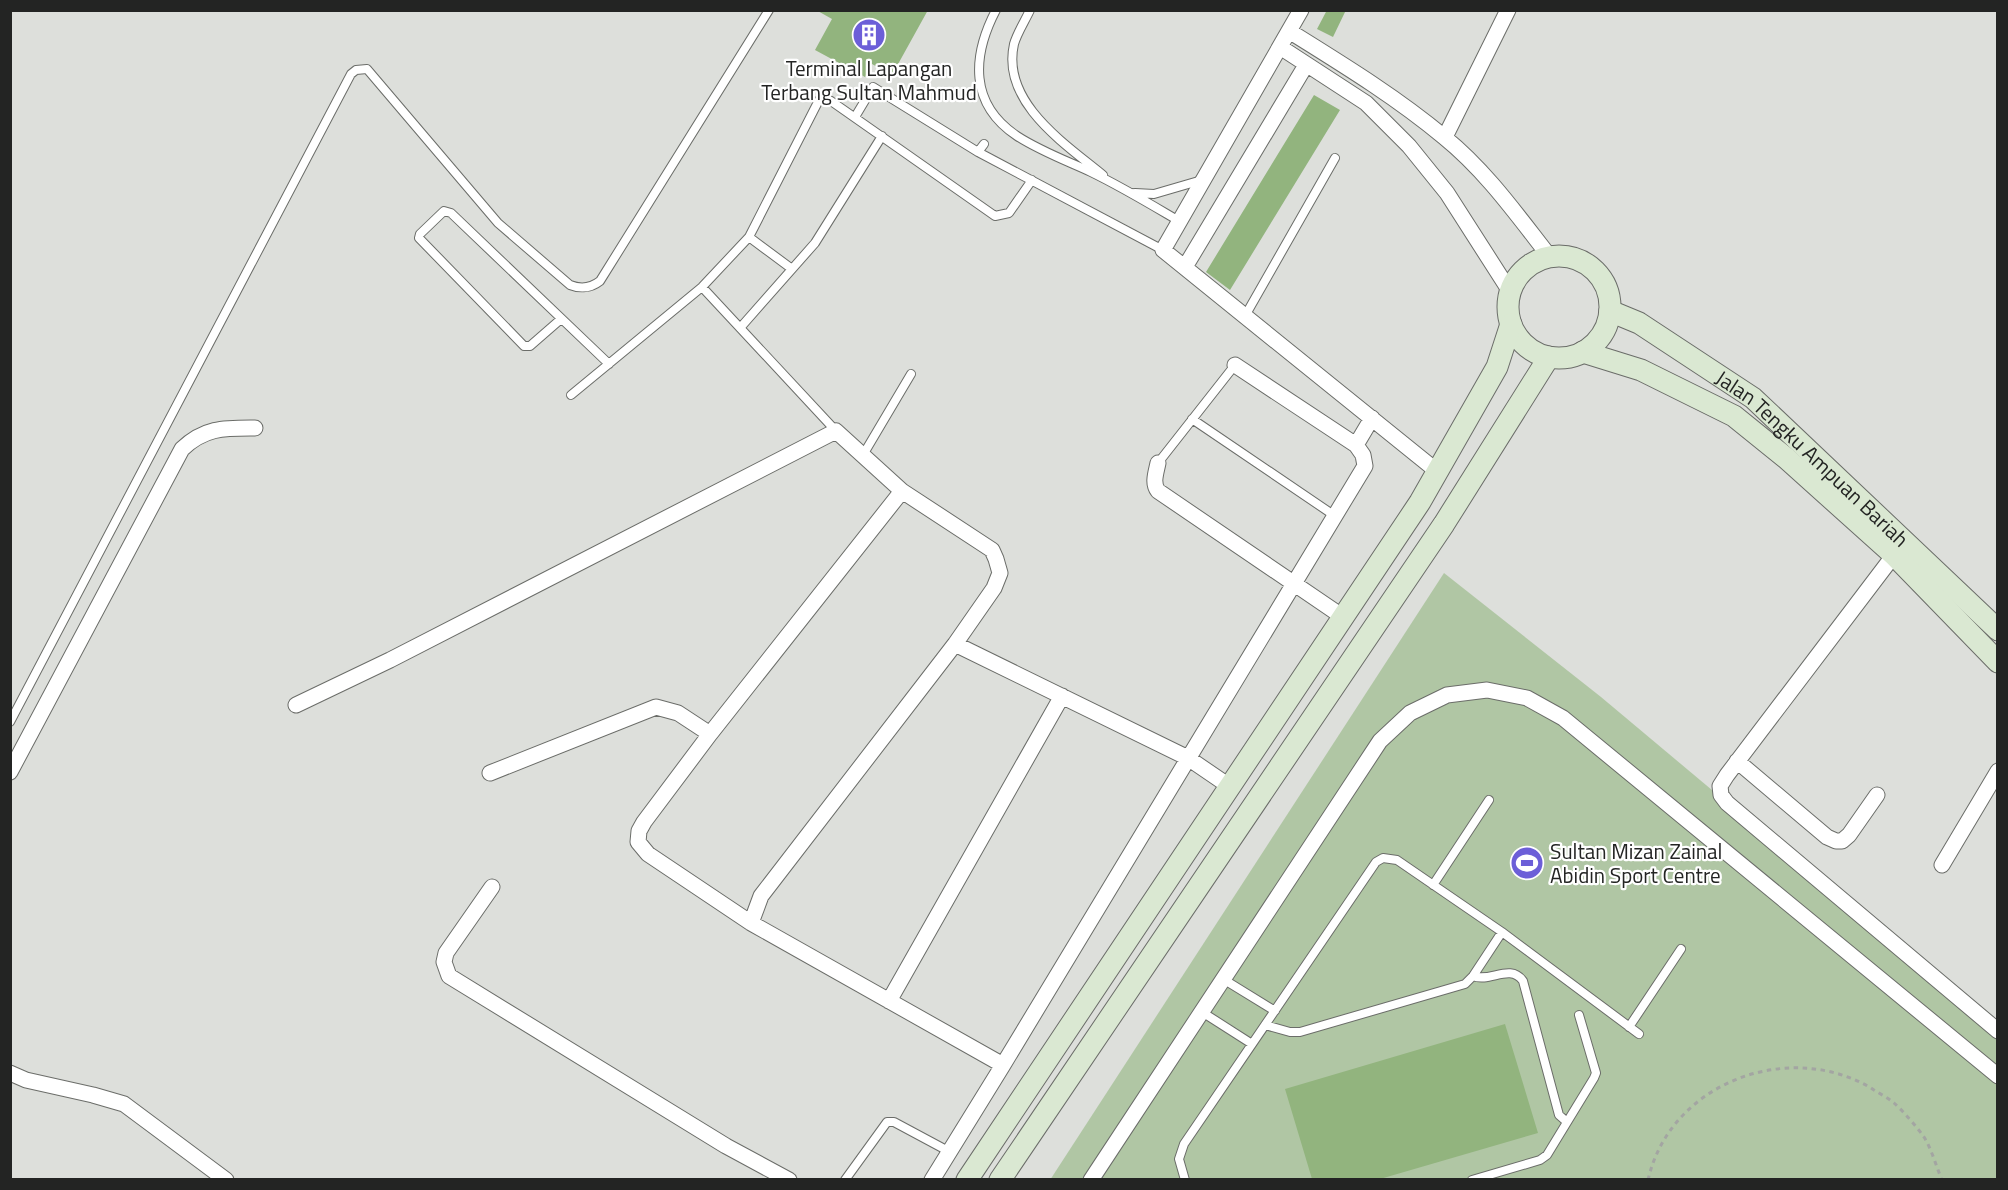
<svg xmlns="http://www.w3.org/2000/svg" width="2008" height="1190" font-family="'Titillium Web',sans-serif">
	<rect width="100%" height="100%" fill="#dddfdb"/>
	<path fill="#b0c6a4" d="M 1444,573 L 1601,697 L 1997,1029 L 1997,1179 L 1050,1180 Z"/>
	<path fill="#92b47e" d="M 816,10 L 928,10 L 892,75 L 872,64 L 865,77 L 815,50 L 832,19 Z
		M 1327,10 L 1346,10 L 1333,37 L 1317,29 Z
		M 1314,95 L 1340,110 L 1230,290 L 1206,272 Z
		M 1505,1024 L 1538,1133 L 1380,1179 L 1312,1179 L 1285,1089 Z"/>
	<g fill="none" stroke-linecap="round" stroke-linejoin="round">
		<g stroke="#6b6d69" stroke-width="10">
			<path id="service" d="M 996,10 C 972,56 969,104 1017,136 C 1040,151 1067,161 1091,172 C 1122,187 1150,204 1179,221
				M 1030,10 C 1025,21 1017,33 1014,44 C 1001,102 1064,143 1103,175
				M 855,117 L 873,87 L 978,152 L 1163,250
				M 978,152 L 984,144
				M 1135,193 L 1154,194 L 1202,180
				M 749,237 L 792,269
				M 702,287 L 836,431
				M 1245,316 L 1335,158
				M 561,319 L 530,346 L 524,346 L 419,238 L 420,234 L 444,211 L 451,213 L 609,364
				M 740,328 L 815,243 L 882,136
				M 571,395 L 702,287 L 749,237 L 819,100 L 826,99 L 831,101 L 995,216 L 1009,213 L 1032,180
				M 1192,419 L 1335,516
				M 863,455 L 911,374
				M 1158,463 L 1235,365
				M 10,722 L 351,74 L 356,70 L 367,69 L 498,223 L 570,285 C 580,289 591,288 600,281 L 769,10
				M 1433,885 L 1489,800
				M 1473,976 C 1490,983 1510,963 1523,981 L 1559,1115 L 1567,1122
				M 1223,979 L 1275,1011
				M 1202,1012 L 1252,1044
				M 1265,1025 L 1290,1032 L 1300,1032 L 1465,984 L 1473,976 L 1502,932
				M 1629,1027 L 1681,949
				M 845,1180 L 887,1122 L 894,1122 L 950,1152
				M 1185,1180 L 1179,1159 L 1184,1144 L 1376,862 L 1383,858 L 1397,860 L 1502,932 L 1639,1034
				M 1472,1180 L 1540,1160 L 1547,1155 L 1594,1078 L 1596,1073 L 1579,1015"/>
		</g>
		<g stroke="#6b6d69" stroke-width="17">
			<path id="minor" d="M 1301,10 L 1163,250 L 1438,472
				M 1289,31 C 1342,64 1396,97 1444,137 C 1486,171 1517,215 1550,257
				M 1280,47 L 1366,103 L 1409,146 L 1447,193 L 1511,293
				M 1445,137 L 1508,10
				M 1185,267 L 1306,65
				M 1356,445 L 1372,418
				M 1158,463 C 1156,473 1152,483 1158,491 L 1343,617
				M 902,491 L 710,734 L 644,822 L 639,831 L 638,842 L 648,854 L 751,923 L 1003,1065
				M 1894,555 L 1727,775 L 1720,786 L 1721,795 L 1727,803 L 1998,1031
				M 955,644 L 1188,758 L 1229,786
				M 296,705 L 390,660 L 836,431 L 902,491 L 992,550 L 996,559 L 1000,573 L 994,588 L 955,644 L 761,896 L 751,923
				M 1737,761 L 1827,837 L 1836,841 L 1842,841 L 1849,835 L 1877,795
				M 10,772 L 182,449 C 205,427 225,428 255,428
				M 490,773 L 656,707 L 678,713 L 710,734
				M 1942,865 L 1998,771
				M 492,887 L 446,953 L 444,962 L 449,976 L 726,1146 L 789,1180
				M 889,1001 L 1062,696
				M 10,1073 L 26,1080 L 93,1095 L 124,1104 L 226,1180
				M 932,1180 L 1003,1065 L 1365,466 L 1363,455 L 1356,445 L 1235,365
				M 1091,1180 L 1380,741 L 1410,713 L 1447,695 L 1487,690 L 1527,698 L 1563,718 L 1998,1076"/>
		</g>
		<g stroke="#6b6d69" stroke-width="23">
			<g id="secondary">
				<circle cx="1559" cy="307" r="51"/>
				<path id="s1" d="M 1610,311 L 1639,323 L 1753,398 L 1998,630"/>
				<path d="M 1583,352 L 1641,370 L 1734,416 L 1786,458 L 1894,555 L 1998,662"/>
				<path d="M 967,1180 L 1420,502 L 1497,367 L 1511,324"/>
				<path d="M 1000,1180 L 1444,524 L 1549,357"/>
			</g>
		</g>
		<path stroke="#a3a5a2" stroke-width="3" stroke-dasharray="4.5 4.5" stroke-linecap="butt" d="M 1648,1180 C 1670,1083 1788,1039 1871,1088 C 1878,1093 1887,1097 1894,1103 C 1904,1112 1916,1126 1924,1137 C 1932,1150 1936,1166 1942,1180"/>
		<use href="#service" stroke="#fff" stroke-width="8"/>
		<use href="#minor" stroke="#fff" stroke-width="15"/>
		<use href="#secondary" stroke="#dae8d2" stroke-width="21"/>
	</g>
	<defs>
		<g id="building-disc" transform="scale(1.725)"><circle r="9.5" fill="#6c5fd8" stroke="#fff"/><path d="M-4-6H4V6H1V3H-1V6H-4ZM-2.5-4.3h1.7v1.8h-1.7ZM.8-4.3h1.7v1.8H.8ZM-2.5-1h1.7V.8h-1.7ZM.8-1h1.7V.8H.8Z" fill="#fff"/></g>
		<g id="stadium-disc" transform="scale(1.725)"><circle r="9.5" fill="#6c5fd8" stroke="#fff"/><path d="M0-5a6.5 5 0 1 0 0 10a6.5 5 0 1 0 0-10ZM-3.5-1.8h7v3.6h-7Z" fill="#fff"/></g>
	</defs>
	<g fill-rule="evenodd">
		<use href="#building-disc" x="869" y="35"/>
		<use href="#stadium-disc" x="1527" y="863"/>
	</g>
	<g text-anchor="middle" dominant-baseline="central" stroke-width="4.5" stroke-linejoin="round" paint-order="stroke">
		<g font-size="21" fill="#232423" stroke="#fff">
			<text x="869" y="68">Terminal Lapangan<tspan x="869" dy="24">Terbang Sultan Mahmud</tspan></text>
			<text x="1550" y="851" text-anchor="start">Sultan Mizan Zainal<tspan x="1550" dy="24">Abidin Sport Centre</tspan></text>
		</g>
		<g font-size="21" fill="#232423" stroke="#fff">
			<text stroke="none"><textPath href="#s1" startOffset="252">Jalan Tengku Ampuan Bariah</textPath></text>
		</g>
	</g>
	<rect width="2008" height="1190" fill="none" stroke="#232423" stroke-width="24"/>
</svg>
